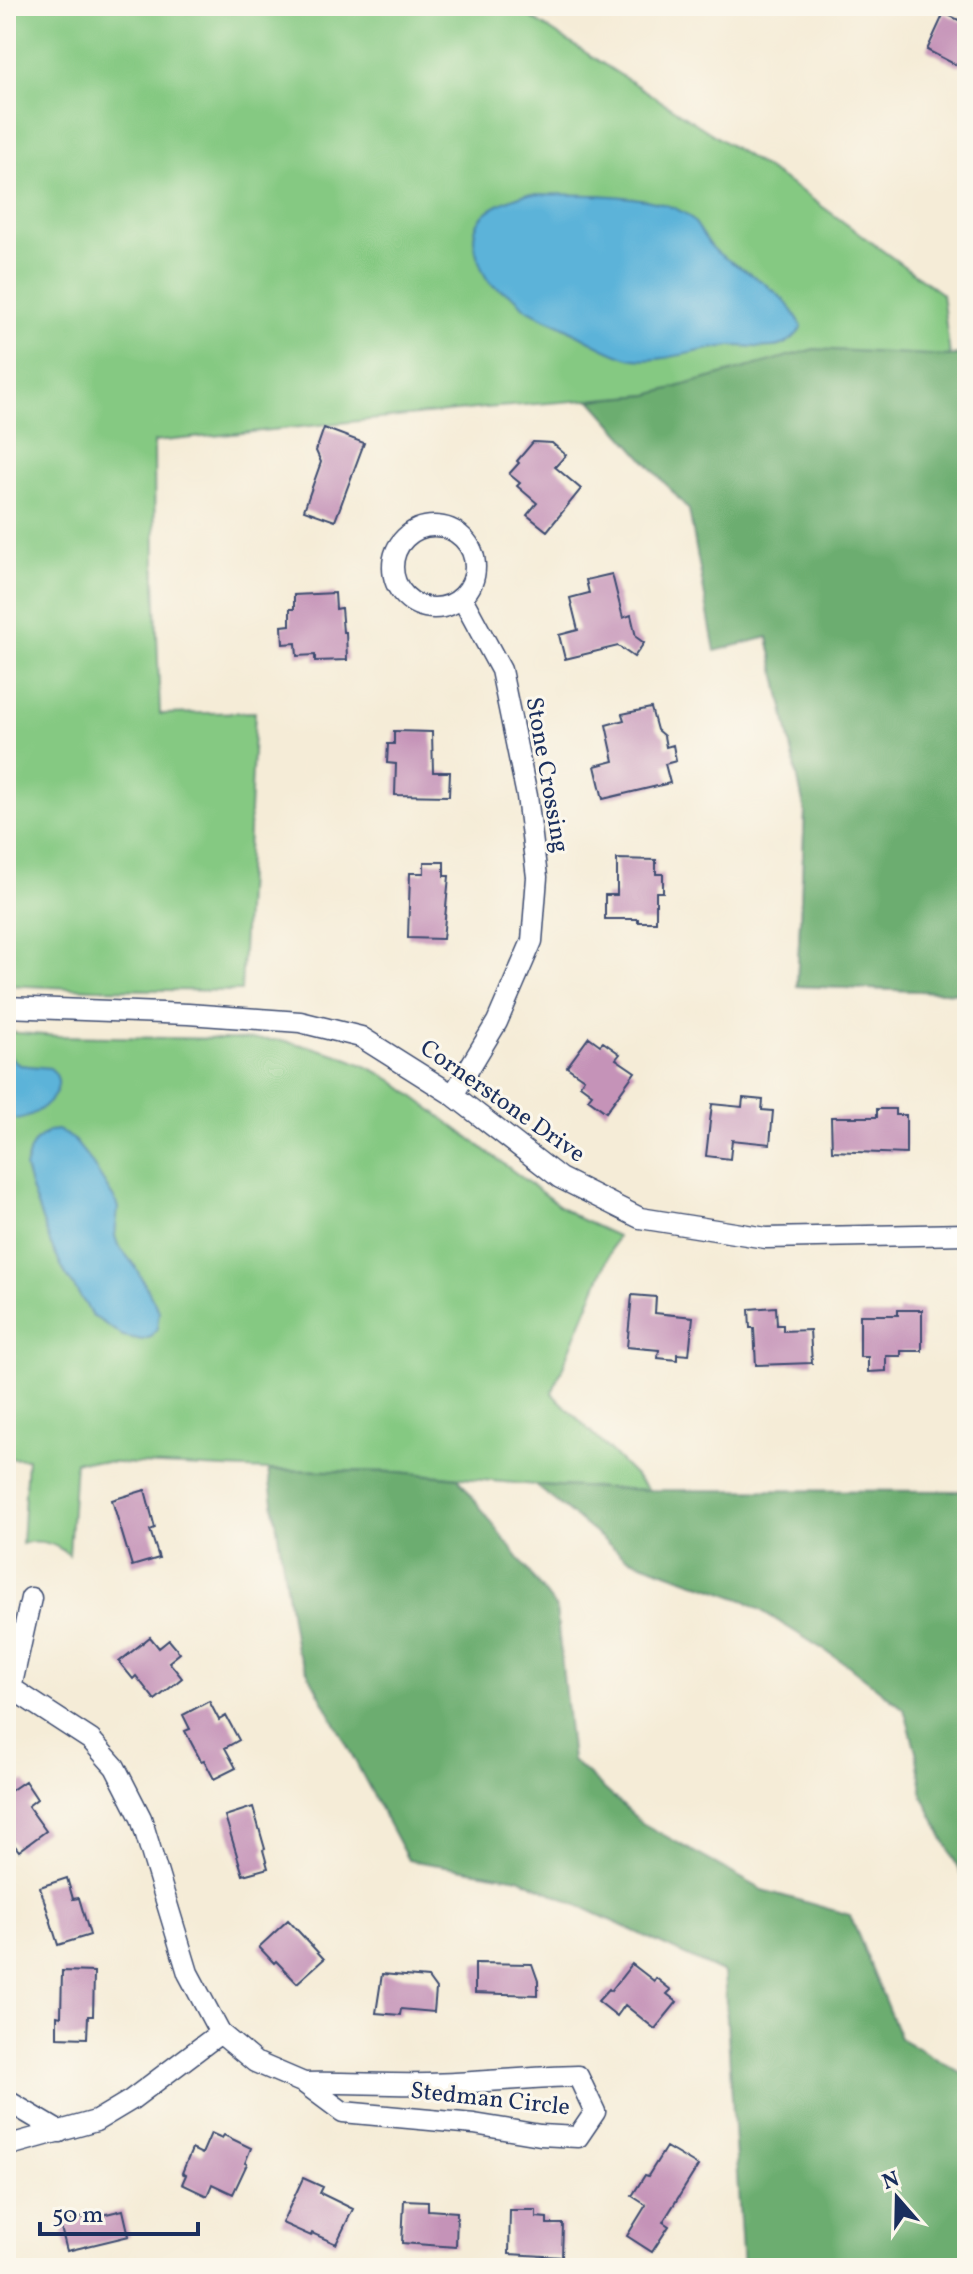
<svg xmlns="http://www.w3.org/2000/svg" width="973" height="2274" font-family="Vollkorn,serif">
	<rect width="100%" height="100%" fill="#fbf7ec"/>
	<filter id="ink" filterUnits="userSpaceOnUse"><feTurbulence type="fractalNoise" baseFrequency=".0125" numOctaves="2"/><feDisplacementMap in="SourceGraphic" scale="16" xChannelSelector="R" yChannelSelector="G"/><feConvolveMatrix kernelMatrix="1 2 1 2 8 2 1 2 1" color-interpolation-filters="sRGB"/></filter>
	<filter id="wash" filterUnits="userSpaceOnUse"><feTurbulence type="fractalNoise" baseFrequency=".006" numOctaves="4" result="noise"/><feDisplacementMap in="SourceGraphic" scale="32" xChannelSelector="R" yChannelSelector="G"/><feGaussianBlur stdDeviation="1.8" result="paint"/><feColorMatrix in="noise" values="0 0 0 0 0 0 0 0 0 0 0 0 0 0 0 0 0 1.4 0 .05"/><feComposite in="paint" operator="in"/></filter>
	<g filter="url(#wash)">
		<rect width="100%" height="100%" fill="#f5ecd7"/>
		<path fill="#85c982" stroke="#507c70" stroke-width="2" d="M 6,6 L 513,6 L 801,191 L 942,294 L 950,356 L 967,354 L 967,993 L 797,986 L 805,812 L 728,447 L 648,395 L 485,408 L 154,442 L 155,580 L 160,714 L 255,712 L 241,991 L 93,989 L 6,985 Z
			M 6,1032 L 57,1036 L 278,1040 C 321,1048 355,1058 392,1080 L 557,1204 L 580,1219 L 617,1236 L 552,1393 L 649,1490 L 535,1485 L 399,1472 L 268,1470 L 75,1461 L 69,1555 C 56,1544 39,1538 22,1544 L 27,1459 L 6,1458 Z"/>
		<path fill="#6cad70" stroke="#446e67" stroke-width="2" d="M 814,349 L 950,356 L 967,354 L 967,993 L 797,986 L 805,812 L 768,637 L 715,651 L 689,510 L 591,400 L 648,395 Z
			M 268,1470 L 399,1472 L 458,1478 L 556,1608 L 572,1760 L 642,1823 L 763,1890 L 850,1915 L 900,2038 L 967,2076 L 967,2268 L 743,2268 L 724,1973 L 519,1878 L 408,1860 L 296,1650 Z
			M 535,1485 L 649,1490 L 967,1491 L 967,1886 L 923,1797 L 916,1751 L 904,1709 L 848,1665 L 746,1601 L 625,1557 Z"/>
		<path fill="#5cb3d9" stroke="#3c719c" stroke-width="2" d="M 526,194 C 568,195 648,191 684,213 C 702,224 703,245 725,258 C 755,277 787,293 802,327 C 784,357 760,345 731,346 C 701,348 657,365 629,358 C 605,351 584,337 562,326 C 550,320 535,315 524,307 C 521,305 519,301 516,298 C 508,292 497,290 490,283 C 483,275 480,264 477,255 C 464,216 495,204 526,194 Z
			M 6,1052 L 19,1065 L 50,1068 C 77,1089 30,1126 6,1118 Z
			M 58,1130 L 73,1139 L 90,1160 L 115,1200 L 118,1208 L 115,1236 L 118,1245 L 135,1266 L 159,1311 L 157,1328 L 151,1337 L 142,1340 L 123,1336 L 93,1316 L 65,1273 L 51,1245 L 30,1186 L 25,1168 L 30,1150 L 35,1142 L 49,1131 Z"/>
		<g id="blocks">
			<path fill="#c593b8" d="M 944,13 L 967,24 L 967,68 L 959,64 L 958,66 L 927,50 Z
				M 324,428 L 364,443 L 335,521 L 304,510 L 321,462 L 316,451 Z
				M 533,442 L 552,443 L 566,455 L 555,467 L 581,489 L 547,531 L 527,515 L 537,503 L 517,486 L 520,483 L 509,474 L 519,463 L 517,461 Z
				M 612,574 L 623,618 L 631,615 L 636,637 L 644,643 L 634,657 L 618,646 L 565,659 L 559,635 L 578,630 L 570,598 L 589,593 L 586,580 Z
				M 335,593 L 336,609 L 341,608 L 343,632 L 346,632 L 347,660 L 315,661 L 315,655 L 297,656 L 296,643 L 283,644 L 282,626 L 290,625 L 290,609 L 294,609 L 294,595 Z
				M 651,708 L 657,730 L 664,736 L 666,747 L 673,745 L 676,761 L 665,764 L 670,783 L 603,799 L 595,766 L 614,761 L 606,725 L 624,720 L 622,714 Z
				M 394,731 L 432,732 L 433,772 L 450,772 L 449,796 L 395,795 L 396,764 L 387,763 L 388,744 L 394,744 Z
				M 617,859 L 656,860 L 656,874 L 663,874 L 663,892 L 656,892 L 656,922 L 638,922 L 638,919 L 605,919 L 605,895 L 617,895 Z
				M 424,862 L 444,862 L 444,876 L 449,876 L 443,939 L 408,938 L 410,873 L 424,873 Z
				M 589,1037 L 600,1045 L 603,1042 L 620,1054 L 616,1059 L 635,1072 L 606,1112 L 588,1099 L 592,1094 L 580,1085 L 584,1079 L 567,1067 Z
				M 743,1098 L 763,1100 L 762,1110 L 773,1111 L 770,1144 L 732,1140 L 730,1159 L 706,1156 L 712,1104 L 742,1107 Z
				M 877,1109 L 895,1109 L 895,1115 L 906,1115 L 906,1154 L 832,1151 L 831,1117 L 877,1117 Z
				M 632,1295 L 656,1297 L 655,1313 L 693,1317 L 689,1355 L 677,1354 L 677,1360 L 658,1358 L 659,1350 L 627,1347 Z
				M 776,1307 L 777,1325 L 783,1325 L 783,1331 L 810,1330 L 812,1363 L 756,1365 L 754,1328 L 750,1328 L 749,1309 Z
				M 898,1310 L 922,1310 L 922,1351 L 901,1351 L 901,1356 L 886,1356 L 886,1371 L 868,1372 L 868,1357 L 860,1357 L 860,1315 L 898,1315 Z
				M 145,1490 L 155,1528 L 150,1530 L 159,1558 L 132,1566 L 112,1500 Z
				M 150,1637 L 159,1648 L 169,1640 L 180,1653 L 169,1662 L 182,1678 L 155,1700 L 136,1676 L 133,1679 L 119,1662 Z
				M 209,1701 L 219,1720 L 226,1716 L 239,1740 L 225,1748 L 236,1768 L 214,1779 L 204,1760 L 201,1761 L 185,1731 L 190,1729 L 183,1715 Z
				M 25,1781 L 37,1799 L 28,1806 L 46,1831 L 19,1851 L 6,1834 L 6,1794 Z
				M 253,1807 L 265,1849 L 263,1850 L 268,1868 L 243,1875 L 225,1816 Z
				M 67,1878 L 73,1899 L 79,1898 L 90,1935 L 58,1945 L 40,1887 Z
				M 288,1920 L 324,1959 L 297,1983 L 276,1961 L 274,1963 L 259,1947 Z
				M 475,1963 L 532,1964 L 538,1981 L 538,1995 L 475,1993 Z
				M 632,1964 L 654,1981 L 656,1978 L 671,1990 L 667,1994 L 677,2002 L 655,2029 L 625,2005 L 617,2016 L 598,2001 L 609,1989 L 611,1991 Z
				M 62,1971 L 94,1972 L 93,2016 L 88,2016 L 87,2038 L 57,2037 L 57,2016 L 61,2017 Z
				M 382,1974 L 428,1978 L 436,1989 L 434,2012 L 401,2009 L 400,2015 L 376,2013 Z
				M 211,2133 L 222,2138 L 224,2135 L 251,2148 L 245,2163 L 247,2164 L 233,2194 L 212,2184 L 207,2196 L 182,2184 L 186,2175 L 182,2173 L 192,2149 L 202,2154 Z
				M 666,2147 L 698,2166 L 663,2222 L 669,2226 L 652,2252 L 627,2236 L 646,2205 L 632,2196 L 645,2175 L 648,2176 Z
				M 303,2178 L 323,2187 L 320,2193 L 353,2209 L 336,2244 L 312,2233 L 311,2236 L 282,2223 Z
				M 404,2200 L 428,2201 L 428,2210 L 457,2212 L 456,2247 L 402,2243 Z
				M 123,2210 L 129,2236 L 67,2251 L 60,2224 L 101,2212 L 102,2215 Z
				M 510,2210 L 536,2210 L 536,2217 L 547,2218 L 547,2224 L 563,2224 L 562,2257 L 509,2254 Z"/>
		</g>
	</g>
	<g filter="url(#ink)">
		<use href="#blocks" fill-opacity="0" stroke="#3c4b70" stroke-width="2"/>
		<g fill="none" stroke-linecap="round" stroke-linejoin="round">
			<g stroke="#3c4b70" stroke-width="23">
				<path id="minor" d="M393 567a41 41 0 1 1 82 0a41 41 0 1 1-82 0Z
					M 6,1007 L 188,1014 L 300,1022 L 361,1037 L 453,1095 L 560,1178 L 640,1218 L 766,1238 L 967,1234
					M 453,1095 L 497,1022 L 532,941 L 537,877 L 527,796 L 501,670 L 462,598
					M 11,1688 L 91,1740 L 115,1767 L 141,1818 L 188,1973 L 220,2033 L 255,2062 L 304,2083 L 343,2112 L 474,2124 L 540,2135 L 578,2137 L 595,2112 L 578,2076 C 528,2077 478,2083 428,2084 C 387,2085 345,2082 304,2083
					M 6,1693 L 11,1688 L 31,1598
					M 6,2100 L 60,2132
					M 6,2146 L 96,2121 L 131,2100 L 220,2033"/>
			</g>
			<use href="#minor" stroke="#fff" stroke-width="20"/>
		</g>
	</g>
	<g text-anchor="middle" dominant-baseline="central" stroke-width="6" stroke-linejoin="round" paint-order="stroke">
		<g font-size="24" fill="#1b2f5e" stroke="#fbf7ec">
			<text transform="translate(546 775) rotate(80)">Stone Crossing</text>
			<text transform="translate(502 1102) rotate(35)">Cornerstone Drive</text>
			<text transform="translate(490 2100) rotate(6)">Stedman Circle</text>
		</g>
	</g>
	<rect width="973" height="2274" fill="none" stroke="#fbf7ec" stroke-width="32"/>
	<g transform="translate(897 2198) rotate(340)" stroke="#fbf7ec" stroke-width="6" paint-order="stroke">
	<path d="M0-6L14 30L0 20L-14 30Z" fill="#1b2f5e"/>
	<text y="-12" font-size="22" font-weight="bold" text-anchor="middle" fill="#1b2f5e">N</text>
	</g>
	<path d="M40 2222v12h158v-12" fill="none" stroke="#1b2f5e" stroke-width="4"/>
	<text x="52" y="2222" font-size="24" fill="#1b2f5e" stroke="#fbf7ec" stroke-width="6" paint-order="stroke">50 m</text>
</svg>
